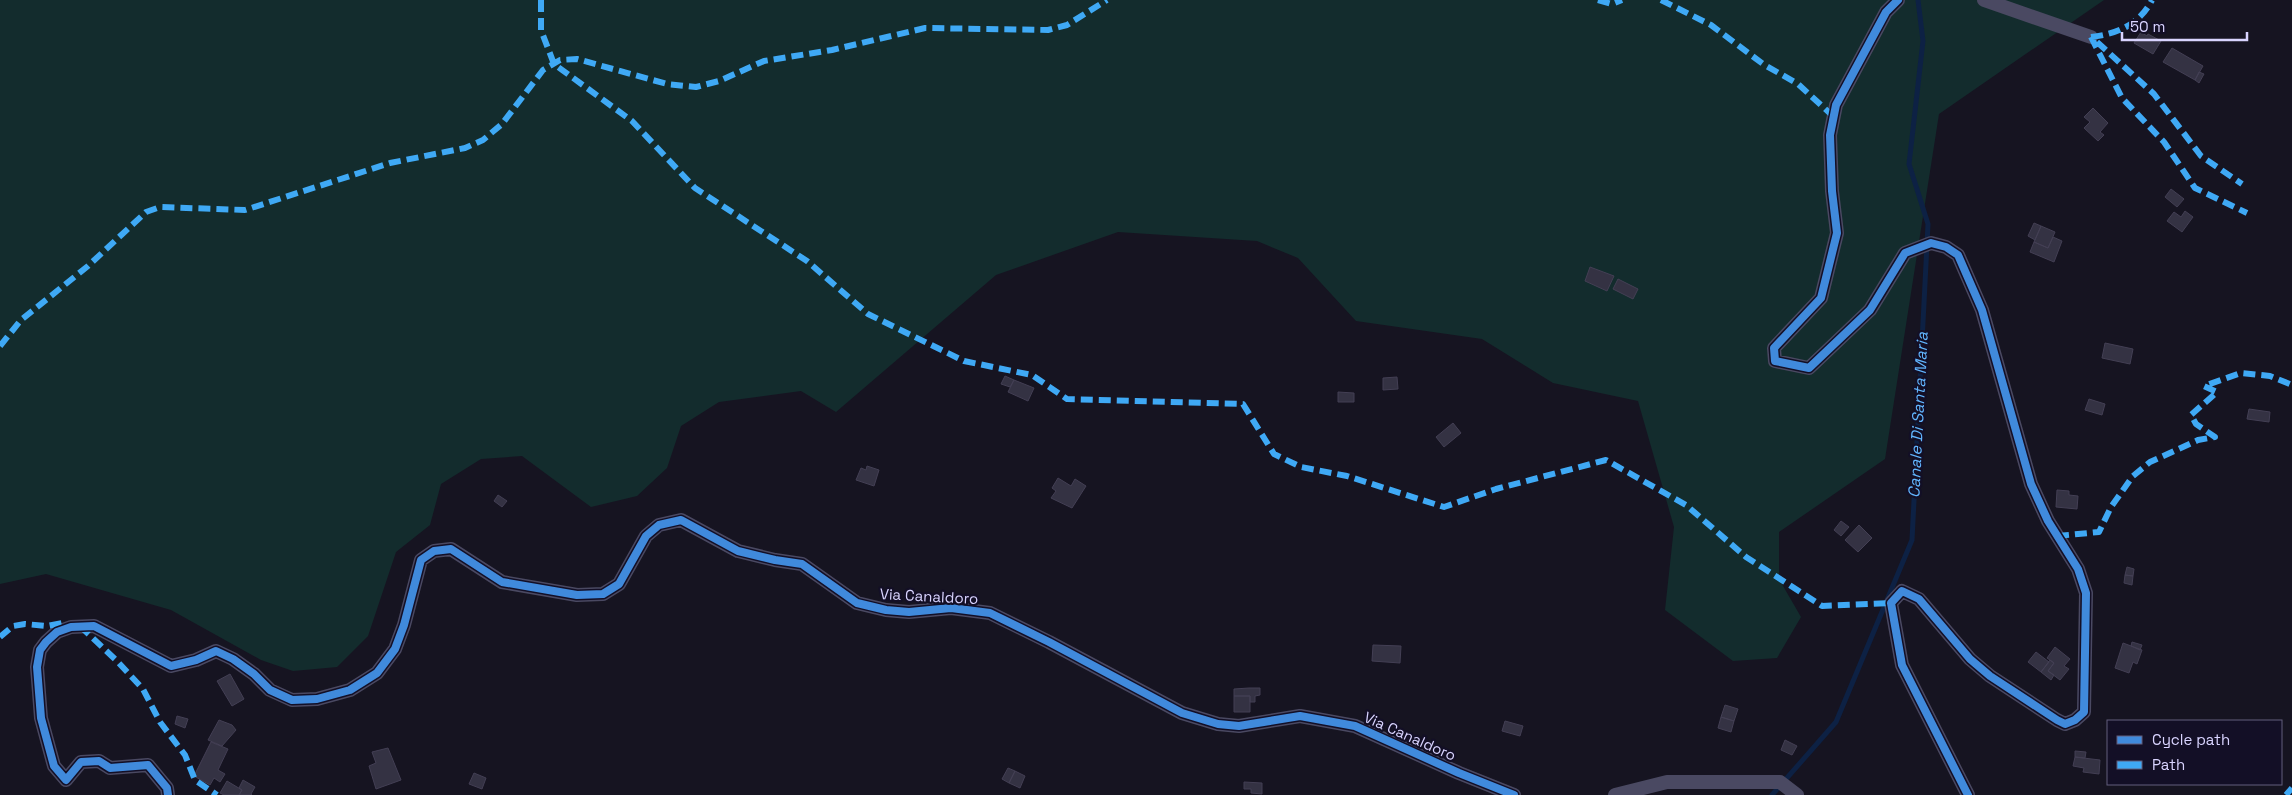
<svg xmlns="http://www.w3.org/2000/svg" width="2292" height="795" font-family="'Space Grotesk',sans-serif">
	<rect width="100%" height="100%" fill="#161421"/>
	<path fill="#132c2d" d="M 0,0 L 2104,0 L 1939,114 L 1885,459 L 1779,532 L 1779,579 L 1801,617 L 1777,658 L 1733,661 L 1665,610 L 1674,527 L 1638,401 L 1553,383 L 1482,339 L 1356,321 L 1298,258 L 1257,241 L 1118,232 L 996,275 L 836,412 L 801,391 L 719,402 L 681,426 L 667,468 L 637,496 L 591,507 L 522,456 L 481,459 L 441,484 L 430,525 L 396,552 L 368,636 L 337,667 L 293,671 L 261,660 L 171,610 L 46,574 L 0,584 Z"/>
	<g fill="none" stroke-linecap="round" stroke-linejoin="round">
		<path stroke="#0d2144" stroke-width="5" d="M 1772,795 L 1836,722 L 1912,540 L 1928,224 L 1909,164 L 1923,41 L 1918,0"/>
	</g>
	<path fill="#343243" stroke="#433f54" d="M 2141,32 L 2147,36 L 2148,34 L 2161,41 L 2153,54 L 2134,43 Z
		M 2172,48 L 2203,66 L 2195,80 L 2163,62 Z
		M 2199,72 L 2204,74 L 2199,83 L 2195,80 Z
		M 2093,108 L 2108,123 L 2100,132 L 2104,135 L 2098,141 L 2084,128 L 2090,122 L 2084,117 Z
		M 2171,189 L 2184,199 L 2177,207 L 2165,197 Z
		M 2185,211 L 2193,217 L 2182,232 L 2167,221 L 2174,212 L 2181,217 Z
		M 2034,223 L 2041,226 L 2035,240 L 2028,236 Z
		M 2041,226 L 2055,232 L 2048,248 L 2034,242 Z
		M 2053,237 L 2062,241 L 2054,262 L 2030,252 L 2034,242 L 2048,248 Z
		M 1590,267 L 1614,276 L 1607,291 L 1585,281 Z
		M 1618,279 L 1638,289 L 1633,299 L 1613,289 Z
		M 2105,343 L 2133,349 L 2130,364 L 2102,358 Z
		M 1005,376 L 1014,380 L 1010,387 L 1001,384 Z
		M 1397,377 L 1398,389 L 1383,390 L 1383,378 Z
		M 1014,380 L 1034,388 L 1028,401 L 1008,392 Z
		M 1338,392 L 1354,393 L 1354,402 L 1338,402 Z
		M 2089,399 L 2105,404 L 2102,415 L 2085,410 Z
		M 2249,409 L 2270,412 L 2269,422 L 2247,419 Z
		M 1453,423 L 1461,433 L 1444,447 L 1436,437 Z
		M 867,466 L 879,470 L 874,486 L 856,480 L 861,468 L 866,470 Z
		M 1058,478 L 1071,486 L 1075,479 L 1086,486 L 1072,508 L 1051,498 L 1056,491 L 1052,488 Z
		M 2057,490 L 2069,491 L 2069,495 L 2078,496 L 2077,509 L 2056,507 Z
		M 498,495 L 507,501 L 502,507 L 494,501 Z
		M 1841,521 L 1849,527 L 1841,536 L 1834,530 Z
		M 1859,525 L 1872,538 L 1858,552 L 1845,540 Z
		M 2127,567 L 2134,569 L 2133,576 L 2125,575 Z
		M 2125,575 L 2133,576 L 2132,585 L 2124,583 Z
		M 2132,642 L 2142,645 L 2140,650 L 2131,646 Z
		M 2123,643 L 2142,650 L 2137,664 L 2133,662 L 2129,673 L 2115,668 Z
		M 1373,645 L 1401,646 L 1400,663 L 1372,661 Z
		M 2055,647 L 2070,659 L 2064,666 L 2069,669 L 2060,680 L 2048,671 L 2054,663 L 2047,658 Z
		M 2036,652 L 2049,662 L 2041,672 L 2028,662 Z
		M 2050,660 L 2054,663 L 2048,671 L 2054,675 L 2051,680 L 2041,672 Z
		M 230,674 L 244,699 L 232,706 L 217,681 Z
		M 1249,688 L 1260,688 L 1260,695 L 1255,696 L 1255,702 L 1250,702 L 1250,696 L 1234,696 L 1234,689 Z
		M 1234,696 L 1250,696 L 1250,712 L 1234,712 Z
		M 1725,705 L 1738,709 L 1734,721 L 1721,717 Z
		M 177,716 L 188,719 L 185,728 L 175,724 Z
		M 1721,717 L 1734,721 L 1731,732 L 1718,728 Z
		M 219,720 L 232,725 L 236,730 L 222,746 L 208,740 Z
		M 1505,721 L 1523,726 L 1520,736 L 1502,731 Z
		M 1785,740 L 1797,746 L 1792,755 L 1781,750 Z
		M 211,742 L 228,749 L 218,770 L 225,774 L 220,782 L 214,778 L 210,785 L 194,776 Z
		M 388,748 L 401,780 L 376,789 L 369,766 L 376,763 L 372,752 Z
		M 2075,751 L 2086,752 L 2085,758 L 2075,757 Z
		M 2075,757 L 2100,760 L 2099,774 L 2083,772 L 2084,768 L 2073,766 Z
		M 1008,768 L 1015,771 L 1009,783 L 1002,779 Z
		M 1015,771 L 1025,776 L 1020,788 L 1009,783 Z
		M 474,773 L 486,778 L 482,789 L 469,784 Z
		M 243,780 L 255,787 L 251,794 L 252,795 L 239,795 L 242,790 L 239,788 Z
		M 227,781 L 242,790 L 239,795 L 224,795 L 220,793 Z
		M 1244,782 L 1262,783 L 1262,794 L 1251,793 L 1251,789 L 1244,789 Z"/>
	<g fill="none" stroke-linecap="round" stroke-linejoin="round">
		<path stroke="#4a4962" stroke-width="14" d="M 1898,0 L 1886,12 L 1836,105 L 1830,135 L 1832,191 L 1837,233 L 1821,298 L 1774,348 L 1775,361 L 1809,368 L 1870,310 L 1905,253 L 1931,243 L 1946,247 L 1958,255 L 1982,310 L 2031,484 L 2048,521 L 2078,569 L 2086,593 L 2084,712 L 2075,720 L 2065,724 L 2057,720 L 1990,676 L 1970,659 L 1919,599 L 1902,591 L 1891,603 L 1902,665 L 1968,795
			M 1984,0 L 2091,37
			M 168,795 L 167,788 L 148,765 L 110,768 L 99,761 L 81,762 L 66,780 L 54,766 L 41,718 L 37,667 L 40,650 L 46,642 L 57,632 L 71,627 L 94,626 L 171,666 L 196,660 L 216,651 L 233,659 L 254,674 L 270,690 L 292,700 L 317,699 L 350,690 L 377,673 L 395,649 L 404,625 L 421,560 L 434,551 L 451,549 L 502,582 L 577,595 L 603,594 L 619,584 L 646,536 L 659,525 L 681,520 L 738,551 L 775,560 L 802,564 L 857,603 L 886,610 L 909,612 L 951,608 L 990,613 L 1049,642 L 1182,713 L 1218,724 L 1239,726 L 1300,716 L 1355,726 L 1459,773 L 1514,795
			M 1615,795 L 1667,782 L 1780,782 L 1797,795"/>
		<path stroke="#3fa9f5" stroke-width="6" stroke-dasharray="12 6" stroke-linecap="butt" d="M 541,0 L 541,30 L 554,64 L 632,121 L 695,188 L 807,261 L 868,314 L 964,361 L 1032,375 L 1067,399 L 1243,404 L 1274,454 L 1301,467 L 1347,476 L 1444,507 L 1496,489 L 1606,460 L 1686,505 L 1746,557 L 1822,606 L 1891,603
			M 1598,0 L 1612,4 L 1622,0
			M 1661,0 L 1711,25 L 1763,64 L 1798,84 L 1834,117
			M 2091,37 L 2122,98 L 2164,142 L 2195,188 L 2247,213
			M 2091,37 C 2117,34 2139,25 2152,0
			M 2097,42 L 2154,94 L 2201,156 L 2242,184
			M 0,346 L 21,320 L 88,266 L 146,212 L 160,207 L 245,210 L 390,163 L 465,148 L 483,140 L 502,124 L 543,70 L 560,60 L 577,59 L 667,84 L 696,87 L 719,81 L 764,61 L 832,50 L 925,28 L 1048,30 L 1067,25 L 1107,0
			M 2057,536 L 2099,532 L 2111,507 L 2133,476 L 2150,462 L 2198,440 L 2215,437 L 2196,424 L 2191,415 L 2217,392 L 2204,386 L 2241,373 L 2270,376 L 2292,385
			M 80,626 L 116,660 L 143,689 L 160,722 L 185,755 L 195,780 L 217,795
			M 0,637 L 13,626 L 25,624 L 47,626 L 67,622
			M 2286,795 L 2292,788"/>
		<g stroke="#130f26" stroke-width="11">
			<path id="cycleway" d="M 1898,0 L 1886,12 L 1836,105 L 1830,135 L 1832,191 L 1837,233 L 1821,298 L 1774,348 L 1775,361 L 1809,368 L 1870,310 L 1905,253 L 1931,243 L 1946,247 L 1958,255 L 1982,310 L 2031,484 L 2048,521 L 2078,569 L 2086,593 L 2084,712 L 2075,720 L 2065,724 L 2057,720 L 1990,676 L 1970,659 L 1919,599 L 1902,591 L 1891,603 L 1902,665 L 1968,795
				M 168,795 L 167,788 L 148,765 L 110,768 L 99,761 L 81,762 L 66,780 L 54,766 L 41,718 L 37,667 L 40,650 L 46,642 L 57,632 L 71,627 L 94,626 L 171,666 L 196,660 L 216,651 L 233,659 L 254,674 L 270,690 L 292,700 L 317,699 L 350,690 L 377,673 L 395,649 L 404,625 L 421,560 L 434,551 L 451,549 L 502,582 L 577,595 L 603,594 L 619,584 L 646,536 L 659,525 L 681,520 L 738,551 L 775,560 L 802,564 L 857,603 L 886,610 L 909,612 L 951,608 L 990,613 L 1049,642 L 1182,713 L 1218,724 L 1239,726 L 1300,716 L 1355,726 L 1459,773 L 1514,795"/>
		</g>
		<use href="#cycleway" stroke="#408adc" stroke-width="8"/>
	</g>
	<g text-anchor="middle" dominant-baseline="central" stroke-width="4.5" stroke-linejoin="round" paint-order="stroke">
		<g font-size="15" fill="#d9d4ff" stroke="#130f26">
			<text transform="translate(929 596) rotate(3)">Via Canaldoro</text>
			<text transform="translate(1410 736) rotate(24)">Via Canaldoro</text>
		</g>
		<g font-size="16" font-style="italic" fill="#62b6ff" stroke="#130f26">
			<text transform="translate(1918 415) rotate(-87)">Canale Di Santa Maria</text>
		</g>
	</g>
	<rect x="2107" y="720" width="175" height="65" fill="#130f26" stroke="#625e7d"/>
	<rect x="2117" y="736" width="25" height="8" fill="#408adc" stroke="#625e7d"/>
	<text x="2152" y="745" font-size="15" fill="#d9d4ff">Cycle path</text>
	<rect x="2117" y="761" width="25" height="8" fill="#3fa9f5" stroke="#625e7d"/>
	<text x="2152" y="770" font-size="15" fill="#d9d4ff">Path</text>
	<path d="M2122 32v8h125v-8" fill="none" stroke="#d9d4ff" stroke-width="2.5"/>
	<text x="2130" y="32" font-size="15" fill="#d9d4ff" stroke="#130f26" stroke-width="4" paint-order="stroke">50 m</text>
</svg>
